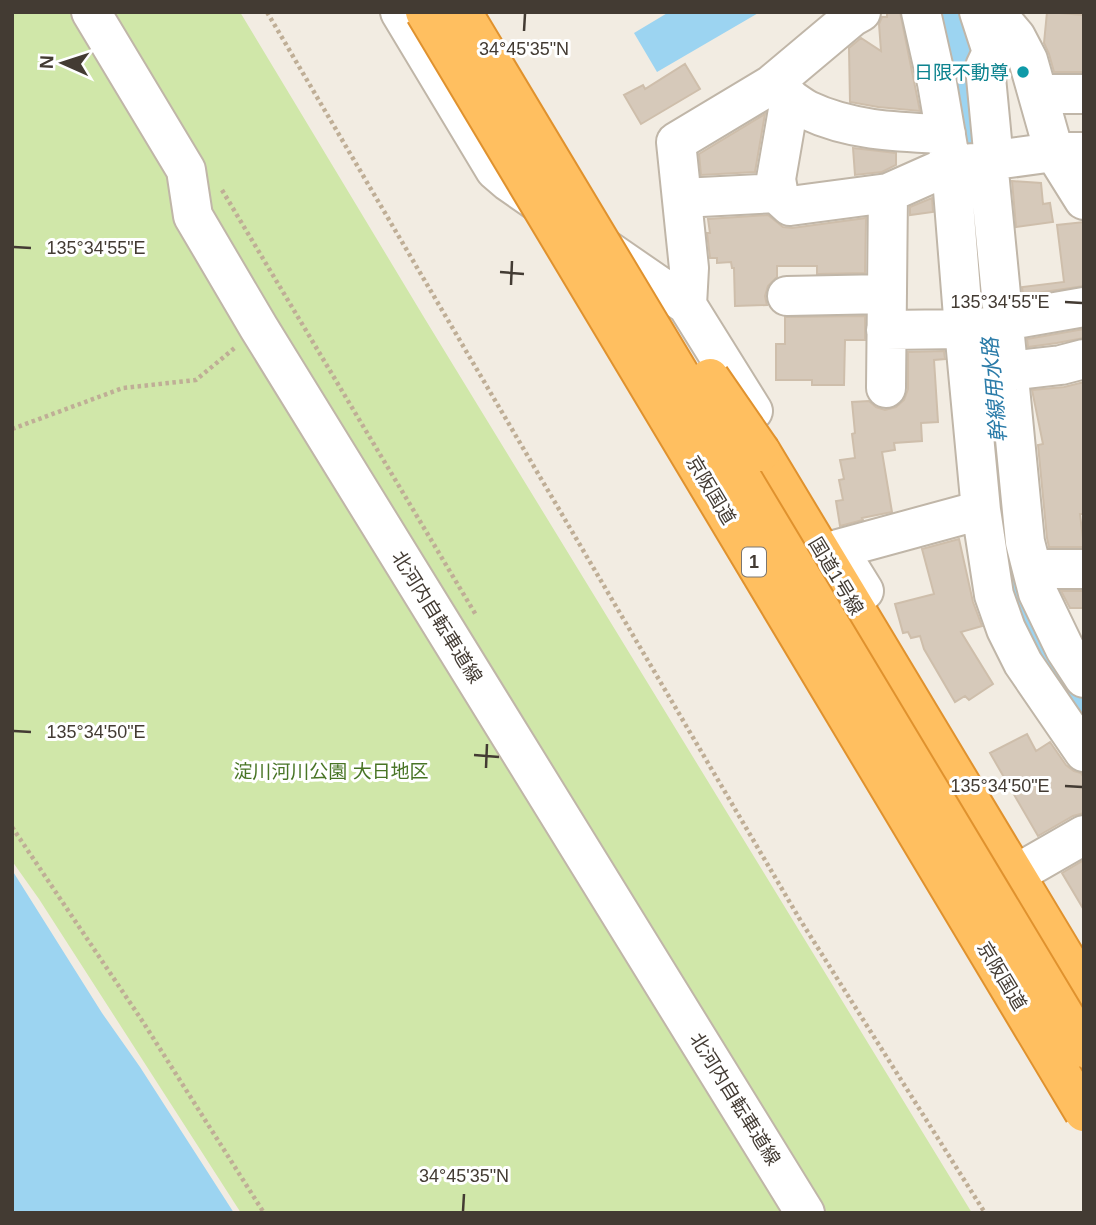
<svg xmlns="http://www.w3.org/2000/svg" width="1096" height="1225" font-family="Arial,'Noto Sans JP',sans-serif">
	<rect width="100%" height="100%" fill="#f2ece2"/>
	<path fill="#d0e7a9" d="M 12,12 L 240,12 L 425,319 L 972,1213 L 241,1213 L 39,899 L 12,861 Z"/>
	<path fill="#9cd4f1" d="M 669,12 L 760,12 L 657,72 L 634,33 Z
		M 12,870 L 102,1013 L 140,1067 L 234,1213 L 12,1213 Z"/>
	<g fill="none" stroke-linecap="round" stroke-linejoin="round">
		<path stroke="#9cd4f1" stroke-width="46" d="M 952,12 L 962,41 L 973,143
			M 1004,508 L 1007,540 L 1017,596 L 1039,644 L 1084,710"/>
	</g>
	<path fill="#d6c9ba" stroke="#cebeab" stroke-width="2" d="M 887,12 L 900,12 L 920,111 L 878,107 L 850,102 L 849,48 L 861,38 L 881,51 L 879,24 L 882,17 L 887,17 Z
		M 1047,12 L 1084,15 L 1084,72 L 1054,72 L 1049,54 L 1044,43 Z
		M 685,64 L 700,89 L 641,124 L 624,95 L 643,85 L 645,89 Z
		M 765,114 L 755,172 L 701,175 L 699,154 Z
		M 853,148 L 896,153 L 896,165 L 882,172 L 855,175 Z
		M 1012,181 L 1041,183 L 1043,204 L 1050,203 L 1053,222 L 1016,227 Z
		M 932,198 L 933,212 L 910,215 L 910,207 Z
		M 768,215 L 783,227 L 792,228 L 866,218 L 865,273 L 817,274 L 817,266 L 777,266 L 777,277 L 768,286 L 765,296 L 767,305 L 735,306 L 734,268 L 732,268 L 731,262 L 717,263 L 717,258 L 710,258 L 707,233 L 710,233 L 708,219 Z
		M 1084,222 L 1084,286 L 1023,295 L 1022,287 L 1064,282 L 1057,225 Z
		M 865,316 L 865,340 L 845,340 L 844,385 L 812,385 L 812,380 L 776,380 L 776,344 L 785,344 L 785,317 Z
		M 1084,329 L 1084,338 L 1057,343 L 1028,347 L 1027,339 Z
		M 944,351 L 945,359 L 934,360 L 938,422 L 921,423 L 922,441 L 894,443 L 895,450 L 882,452 L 892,512 L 862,518 L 863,520 L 840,526 L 836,501 L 843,500 L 839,480 L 844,479 L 840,460 L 855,458 L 852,434 L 855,433 L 852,402 L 869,401 L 876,407 L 885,410 L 896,407 L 904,400 L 908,389 L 908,352 Z
		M 1084,382 L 1084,514 L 1080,514 L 1084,547 L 1049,547 L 1047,538 L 1038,445 L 1043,444 L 1032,390 L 1064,387 Z
		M 959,539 L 973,602 L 982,626 L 961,632 L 993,684 L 969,700 L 965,696 L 955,702 L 924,649 L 920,636 L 911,638 L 908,632 L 903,633 L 895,604 L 934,594 L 922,549 Z
		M 1061,591 L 1084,591 L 1084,608 L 1070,608 Z
		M 1027,734 L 1036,751 L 1050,742 L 1066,765 L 1074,771 L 1081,773 L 1084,778 L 1084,813 L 1073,816 L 1038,836 L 990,753 Z
		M 1084,860 L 1084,910 L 1062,873 Z"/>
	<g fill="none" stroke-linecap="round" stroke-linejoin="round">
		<g stroke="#c0b6a8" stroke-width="42">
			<path id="minor" d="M 91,12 L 186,170 L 193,216 L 259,328 L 805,1213
				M 400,12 L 495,170 L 509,182 L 542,205
				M 921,12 L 937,83 L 951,165 L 964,329 L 981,510 L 994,595 L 1006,629 L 1023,663 L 1084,752
				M 979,12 L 992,52 L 985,67 L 994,161
				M 995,12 L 1016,37 L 1028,60 L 1054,152 L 1084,200
				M 771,85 C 783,93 795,103 807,110 C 851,131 898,132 946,134
				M 1038,94 L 1084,94
				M 790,98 L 776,179 L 779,196 L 790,206 L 888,193
				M 1084,152 L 1054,152 L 988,161 L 1025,542 L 1038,593 L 1065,649 L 1084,678
				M 682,198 L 778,193
				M 597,243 L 687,305 L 753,411
				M 787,296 L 887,294
				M 687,305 L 689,268 L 676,142 L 771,85 L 852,17 L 861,12
				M 1004,321 L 1084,307
				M 886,330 L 964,329 L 989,327
				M 1009,371 L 1061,365 L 1084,359
				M 886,388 L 888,193 L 951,165 L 975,163
				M 1032,569 L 1084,569
				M 864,591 L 838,549 L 981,510
				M 1030,866 L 1084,835"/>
		</g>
		<g stroke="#e0922e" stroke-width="42">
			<path id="highway" d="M 761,452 L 1084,989"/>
		</g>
		<path stroke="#bfae96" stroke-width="4.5" stroke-dasharray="3.5 3.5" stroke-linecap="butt" d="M 267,12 L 799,918 L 985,1213
			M 222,190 L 476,615
			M 12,429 L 123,388 L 196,380 L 237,346
			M 12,827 L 143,1022 L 264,1213"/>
		<use href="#minor" stroke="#fff" stroke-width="38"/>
		<use href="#highway" stroke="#ffbf60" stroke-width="38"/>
		<g stroke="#e0922e" stroke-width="42" stroke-linecap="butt">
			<path id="highway-bridge" d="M 425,12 L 1084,1112
				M 462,12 L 1084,1048
				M 710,378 L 761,452"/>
		</g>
		<use href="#highway-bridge" stroke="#ffbf60" stroke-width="38"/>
	</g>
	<path fill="none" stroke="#433b33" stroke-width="2.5" d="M 524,31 L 525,14M 14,247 L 31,248M 500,272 L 524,274M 511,285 L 512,261M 1065,302 L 1082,303M 14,731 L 31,732M 474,755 L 499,757M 486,768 L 487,744M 1065,786 L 1082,787M 463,1211 L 464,1194"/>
	<circle fill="#0f9aa8" stroke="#fff" stroke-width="2.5" cx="1023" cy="72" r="7"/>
	<g text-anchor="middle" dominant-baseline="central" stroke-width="6" stroke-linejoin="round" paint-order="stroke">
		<rect fill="#fff" stroke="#7b7670" stroke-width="2" x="742" y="547.5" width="24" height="29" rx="5"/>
		<g font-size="18" font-weight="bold" fill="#433b33">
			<text x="754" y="562">1</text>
		</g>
		<g font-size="19" fill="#0d838f" stroke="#fff" text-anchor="end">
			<text x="1009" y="72">日限不動尊</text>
		</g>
		<g font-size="19" fill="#433b33" stroke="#fff">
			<text transform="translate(711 490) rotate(59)">京阪国道</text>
			<text transform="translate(836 576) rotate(59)">国道1号線</text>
			<text transform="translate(437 617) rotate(58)">北河内自転車道線</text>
			<text transform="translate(1002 976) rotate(59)">京阪国道</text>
			<text transform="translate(735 1099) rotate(58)">北河内自転車道線</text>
		</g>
		<g font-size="19" fill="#497526" stroke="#fff">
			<text x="331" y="771">淀川河川公園 大日地区</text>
		</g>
		<g font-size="21" font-style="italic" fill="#2a7ba8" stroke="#fff">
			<text transform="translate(994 390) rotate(-95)">幹線用水路</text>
		</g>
	</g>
	<g font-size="18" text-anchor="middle" fill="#433b33" stroke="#fff" stroke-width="6" stroke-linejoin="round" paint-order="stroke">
		<text x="524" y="55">34°45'35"N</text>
		<text x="96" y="254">135°34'55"E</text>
		<text x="1000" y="308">135°34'55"E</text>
		<text x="96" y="738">135°34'50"E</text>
		<text x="1000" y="792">135°34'50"E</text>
		<text x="464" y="1182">34°45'35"N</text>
	</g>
	<rect width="1096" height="1225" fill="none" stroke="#433b33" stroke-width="28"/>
	<g transform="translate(63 63) rotate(273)" stroke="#ffffff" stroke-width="5" paint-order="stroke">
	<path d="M0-5L12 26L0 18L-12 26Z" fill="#433b33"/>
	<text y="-10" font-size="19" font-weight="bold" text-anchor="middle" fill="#433b33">N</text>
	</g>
</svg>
